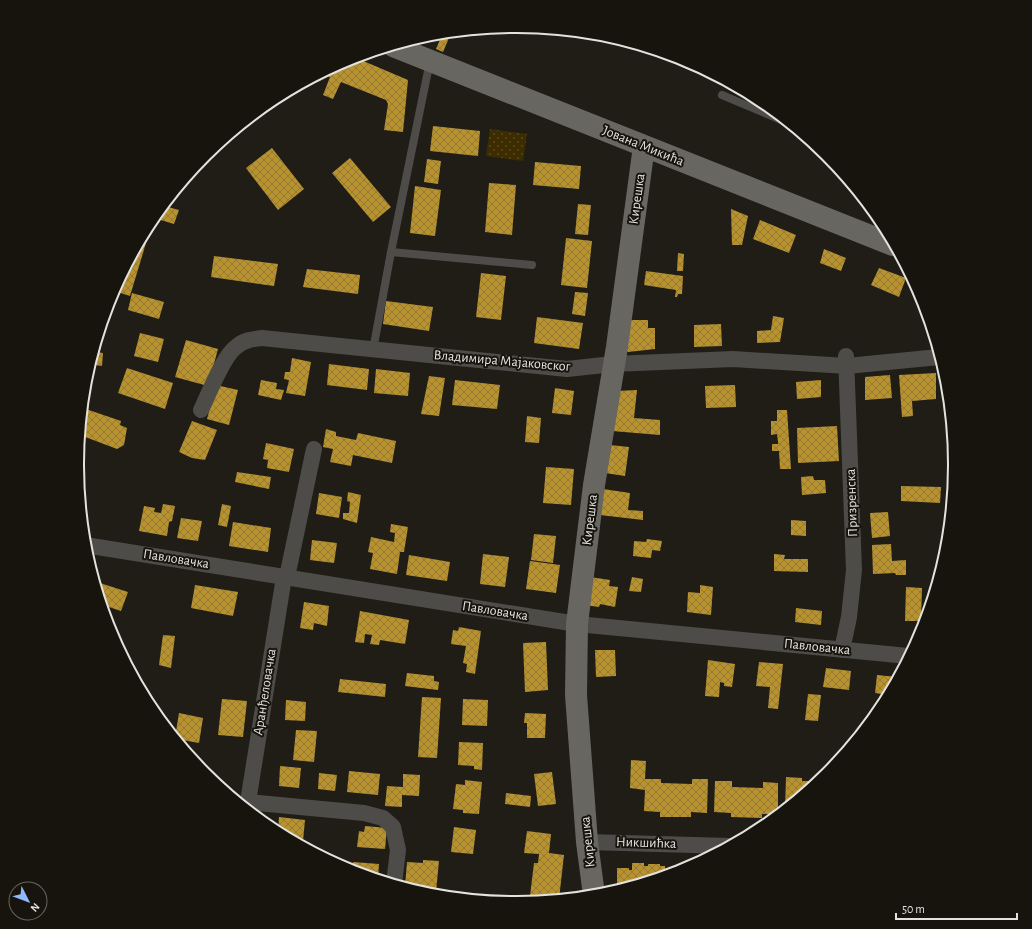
<svg xmlns="http://www.w3.org/2000/svg" width="1032" height="929" font-family="'Alegreya Sans',sans-serif">
	<defs>
		<pattern id="grass-dots" width="8" height="8" patternUnits="userSpaceOnUse"><rect width="8" height="8" fill="#3c2c00"/><path d="M2 2h.1M6 6h.1" fill="none" stroke="#584a25" stroke-width="1.8" stroke-linecap="round"/></pattern>
		<pattern id="building-cross-hatch" width="8" height="8" patternUnits="userSpaceOnUse"><rect width="8" height="8" fill="#b7922f"/><path d="M0 0l8 8M0 8l8-8" fill="none" stroke="#947b35"/></pattern>
	</defs>
	<rect width="100%" height="100%" fill="#201d17"/>
	<path fill="url(#grass-dots)" d="M 490,129 L 527,134 L 523,161 L 486,156 Z"/>
	<path fill="url(#building-cross-hatch)" d="M 442,35 L 449,38 L 443,52 L 436,49 Z
		M 354,57 L 408,80 L 403,132 L 384,130 L 388,104 L 386,100 L 341,82 L 333,99 L 323,95 L 330,77 L 322,74 L 348,59 Z
		M 433,126 L 480,131 L 478,156 L 430,151 Z
		M 272,148 L 304,189 L 278,210 L 246,168 Z
		M 350,158 L 391,207 L 373,222 L 332,173 Z
		M 427,159 L 441,161 L 438,184 L 424,182 Z
		M 535,162 L 581,166 L 579,189 L 533,185 Z
		M 489,183 L 516,185 L 512,235 L 485,232 Z
		M 415,186 L 441,190 L 435,236 L 410,233 Z
		M 578,204 L 591,205 L 588,235 L 575,234 Z
		M 164,206 L 179,210 L 174,224 L 154,218 Z
		M 731,209 L 748,216 L 742,245 L 732,245 Z
		M 153,220 L 130,296 L 114,291 L 152,221 Z
		M 760,220 L 796,235 L 789,253 L 753,239 Z
		M 566,238 L 592,241 L 587,288 L 561,285 Z
		M 824,249 L 846,258 L 841,271 L 820,263 Z
		M 678,253 L 684,254 L 683,271 L 677,271 Z
		M 214,256 L 278,264 L 274,286 L 211,277 Z
		M 879,268 L 906,278 L 899,297 L 871,285 Z
		M 307,269 L 360,275 L 358,294 L 303,287 Z
		M 646,271 L 683,276 L 682,294 L 678,294 L 677,297 L 675,297 L 676,290 L 644,285 Z
		M 481,273 L 506,276 L 501,320 L 476,317 Z
		M 575,292 L 588,293 L 585,316 L 572,314 Z
		M 132,293 L 164,302 L 159,319 L 128,310 Z
		M 386,301 L 433,307 L 429,331 L 383,324 Z
		M 773,316 L 784,318 L 780,342 L 757,343 L 757,331 L 771,330 Z
		M 537,317 L 583,323 L 579,349 L 534,343 Z
		M 627,320 L 648,320 L 648,328 L 655,328 L 655,349 L 628,352 L 623,348 Z
		M 721,324 L 722,346 L 694,347 L 694,325 Z
		M 140,333 L 164,339 L 158,362 L 134,356 Z
		M 186,340 L 218,349 L 208,386 L 175,377 Z
		M 96,346 L 96,352 L 103,353 L 102,366 L 95,365 L 94,371 L 89,370 Z
		M 292,358 L 311,362 L 305,396 L 286,393 L 289,380 L 284,379 L 285,372 L 290,372 Z
		M 329,364 L 369,369 L 367,390 L 327,385 Z
		M 127,368 L 173,383 L 165,409 L 118,393 Z
		M 376,369 L 410,373 L 408,396 L 374,393 Z
		M 941,372 L 944,372 L 947,393 L 942,393 Z
		M 936,373 L 936,399 L 912,401 L 913,416 L 902,417 L 899,375 Z
		M 890,375 L 892,398 L 865,400 L 865,377 Z
		M 429,376 L 445,378 L 439,416 L 421,414 Z
		M 261,380 L 277,383 L 276,389 L 284,390 L 281,400 L 258,395 Z
		M 455,380 L 500,385 L 497,409 L 452,405 Z
		M 821,380 L 821,397 L 797,399 L 796,382 Z
		M 216,385 L 238,390 L 229,425 L 207,419 Z
		M 735,385 L 736,407 L 706,408 L 705,386 Z
		M 555,388 L 574,391 L 571,415 L 552,413 Z
		M 637,390 L 634,418 L 660,420 L 660,435 L 612,431 L 617,391 Z
		M 83,408 L 121,421 L 120,425 L 127,428 L 124,445 L 117,449 L 80,435 Z
		M 777,410 L 787,410 L 791,469 L 780,469 L 779,451 L 772,451 L 772,444 L 778,444 L 778,442 L 777,434 L 771,435 L 771,421 L 777,421 Z
		M 527,416 L 541,418 L 539,443 L 525,442 Z
		M 192,421 L 217,430 L 205,460 L 192,458 L 179,452 Z
		M 837,426 L 839,461 L 798,463 L 797,428 Z
		M 326,429 L 336,432 L 336,436 L 356,440 L 358,433 L 396,441 L 392,463 L 353,455 L 351,466 L 330,462 L 333,449 L 323,447 Z
		M 266,443 L 294,449 L 289,472 L 267,468 L 268,460 L 263,459 Z
		M 610,445 L 629,447 L 625,476 L 605,473 Z
		M 546,467 L 574,469 L 571,505 L 543,503 Z
		M 237,472 L 271,477 L 269,489 L 235,482 Z
		M 813,476 L 814,480 L 825,480 L 826,493 L 802,495 L 801,477 Z
		M 901,486 L 941,487 L 940,503 L 901,501 Z
		M 603,489 L 630,493 L 628,510 L 643,511 L 643,520 L 600,515 Z
		M 348,492 L 361,495 L 357,523 L 343,519 L 343,513 L 349,513 L 350,502 L 347,501 Z
		M 319,493 L 342,497 L 339,518 L 316,514 Z
		M 163,504 L 175,506 L 172,521 L 169,522 L 167,536 L 139,531 L 144,506 L 155,508 L 154,512 L 161,513 Z
		M 222,504 L 231,506 L 227,527 L 218,525 Z
		M 888,512 L 890,536 L 872,538 L 870,513 Z
		M 181,518 L 202,521 L 198,541 L 177,538 Z
		M 791,520 L 806,521 L 806,536 L 791,535 Z
		M 233,522 L 271,528 L 268,552 L 229,546 Z
		M 391,524 L 408,527 L 404,552 L 400,552 L 397,574 L 370,569 L 373,553 L 368,552 L 371,537 L 394,542 L 395,533 L 390,532 Z
		M 534,534 L 556,536 L 553,563 L 531,560 Z
		M 647,539 L 662,541 L 660,551 L 652,550 L 651,558 L 633,556 L 634,541 L 646,542 Z
		M 312,540 L 337,543 L 334,563 L 310,560 Z
		M 891,544 L 892,561 L 906,560 L 906,575 L 896,575 L 895,573 L 873,574 L 872,545 Z
		M 483,554 L 509,557 L 505,587 L 480,584 Z
		M 774,554 L 785,555 L 784,559 L 808,559 L 808,572 L 774,571 Z
		M 409,555 L 450,562 L 447,581 L 406,575 Z
		M 530,561 L 560,565 L 556,593 L 526,589 Z
		M 590,577 L 610,580 L 609,586 L 618,587 L 615,607 L 600,604 L 599,607 L 585,605 Z
		M 632,577 L 643,579 L 641,592 L 629,591 Z
		M 100,583 L 128,592 L 121,611 L 103,605 L 98,589 Z
		M 195,585 L 238,592 L 233,616 L 191,608 Z
		M 700,585 L 713,587 L 711,615 L 687,612 L 688,592 L 700,593 Z
		M 906,587 L 922,588 L 921,621 L 905,621 Z
		M 304,602 L 329,606 L 327,626 L 314,623 L 313,630 L 300,628 Z
		M 796,608 L 822,611 L 821,625 L 795,622 Z
		M 360,611 L 409,620 L 405,644 L 380,640 L 379,645 L 370,644 L 372,635 L 365,634 L 364,643 L 355,642 Z
		M 459,627 L 481,631 L 475,674 L 466,672 L 467,664 L 463,663 L 466,646 L 451,644 L 453,630 L 458,631 Z
		M 163,635 L 175,636 L 171,668 L 159,665 Z
		M 546,642 L 548,690 L 525,692 L 523,643 Z
		M 595,650 L 615,650 L 616,676 L 596,677 Z
		M 708,660 L 735,664 L 732,687 L 724,686 L 724,683 L 720,682 L 719,697 L 705,696 Z
		M 759,662 L 783,664 L 778,709 L 768,708 L 770,687 L 756,686 Z
		M 826,668 L 851,671 L 849,690 L 823,687 Z
		M 407,673 L 434,676 L 434,681 L 439,682 L 438,690 L 405,686 Z
		M 877,675 L 897,677 L 888,695 L 875,693 Z
		M 340,679 L 386,684 L 385,697 L 338,692 Z
		M 808,694 L 821,695 L 818,721 L 805,720 Z
		M 422,697 L 441,698 L 437,758 L 418,757 Z
		M 222,699 L 247,701 L 243,737 L 218,735 Z
		M 463,699 L 488,700 L 487,726 L 462,725 Z
		M 286,700 L 306,702 L 305,721 L 285,720 Z
		M 153,710 L 162,711 L 161,720 Z
		M 179,713 L 203,718 L 199,743 L 177,739 L 175,737 Z
		M 525,713 L 546,714 L 545,738 L 527,738 L 527,723 L 524,723 Z
		M 296,730 L 317,731 L 314,762 L 293,760 Z
		M 459,742 L 483,743 L 482,770 L 474,769 L 474,766 L 458,765 Z
		M 631,760 L 646,761 L 645,779 L 661,779 L 661,783 L 692,784 L 692,779 L 708,779 L 707,813 L 691,812 L 691,817 L 660,817 L 660,812 L 644,811 L 645,790 L 630,788 Z
		M 280,766 L 301,768 L 299,788 L 279,786 Z
		M 349,771 L 380,774 L 378,795 L 347,792 Z
		M 552,772 L 556,804 L 538,806 L 534,774 Z
		M 818,772 L 828,773 L 818,781 Z
		M 319,773 L 337,775 L 335,791 L 318,789 Z
		M 403,774 L 420,775 L 419,796 L 402,795 L 402,807 L 385,806 L 387,786 L 403,787 Z
		M 786,777 L 802,778 L 802,781 L 818,781 L 785,808 Z
		M 465,780 L 482,782 L 479,814 L 463,813 L 463,810 L 453,809 L 456,784 L 465,785 Z
		M 715,781 L 732,781 L 732,787 L 763,788 L 763,782 L 778,783 L 778,814 L 762,814 L 762,818 L 731,817 L 731,813 L 714,812 Z
		M 506,793 L 531,796 L 530,807 L 505,804 Z
		M 279,817 L 305,820 L 303,841 L 293,840 L 278,832 Z
		M 365,826 L 387,828 L 385,849 L 357,847 L 359,831 L 364,832 Z
		M 454,827 L 476,830 L 473,854 L 451,852 Z
		M 527,831 L 551,834 L 549,853 L 564,855 L 559,899 L 530,896 L 534,863 L 538,863 L 539,854 L 524,853 Z
		M 423,860 L 439,861 L 436,892 L 423,890 L 424,887 L 405,886 L 407,862 L 423,863 Z
		M 353,862 L 379,864 L 378,879 L 352,871 Z
		M 632,863 L 644,863 L 644,866 L 648,866 L 648,864 L 660,864 L 660,866 L 665,866 L 665,869 L 675,869 L 675,872 L 617,890 L 617,868 L 629,868 L 629,870 L 632,870 Z"/>
	<g fill="none" stroke-linecap="round" stroke-linejoin="round">
		<path stroke="#4d4c49" stroke-width="8" d="M 722,95 L 786,122
			M 391,252 L 532,265
			M 373,350 L 391,252 L 430,61"/>
		<path stroke="#4d4c49" stroke-width="16" d="M 201,410 C 209,394 223,356 236,347 C 244,340 252,339 262,338 L 567,369 L 613,364 L 733,359 L 847,366 L 939,357
			M 85,545 L 577,624 L 908,656
			M 287,577 L 314,449
			M 842,650 L 849,617 L 854,570 L 846,356
			M 247,802 L 364,813 L 383,818 L 393,827 L 398,850 L 394,884
			M 247,808 L 284,577
			M 587,842 L 729,846"/>
		<path stroke="#686661" stroke-width="22" d="M 393,46 L 893,245
			M 594,895 L 587,842 L 576,695 L 577,624 L 594,485 L 617,347 L 644,146"/>
	</g>
	<g text-anchor="middle" dominant-baseline="central" stroke-width="4" stroke-linejoin="round" paint-order="stroke">
		<g font-size="14" fill="#e3e2dd" stroke="#17140e">
			<text transform="translate(643 146) rotate(22)">Јована Микића</text>
			<text transform="translate(637 199) rotate(-82)">Кирешка</text>
			<text transform="translate(502 361) rotate(5)">Владимира Мајаковског</text>
			<text transform="translate(852 503) rotate(-92)">Призренска</text>
			<text transform="translate(590 520) rotate(-83)">Кирешка</text>
			<text transform="translate(176 559) rotate(9)">Павловачка</text>
			<text transform="translate(495 611) rotate(9)">Павловачка</text>
			<text transform="translate(817 647) rotate(6)">Павловачка</text>
			<text transform="translate(265 692) rotate(-81)">Аранђеловачка</text>
			<text transform="translate(588 842) rotate(-96)">Кирешка</text>
			<text transform="translate(646 843) rotate(2)">Никшићка</text>
		</g>
	</g>
	<path d="M0 0H1032V929H0ZM515 33H517A431 431 0 0 1 948 464V465A431 431 0 0 1 517 896H515A431 431 0 0 1 84 465V464A431 431 0 0 1 515 33Z" fill="#17140e" fill-rule="evenodd"/>
	<path fill="none" stroke="#e3e2dd" stroke-width="2" d="M515 33H517A431 431 0 0 1 948 464V465A431 431 0 0 1 517 896H515A431 431 0 0 1 84 465V464A431 431 0 0 1 515 33Z"/>
	<g transform="translate(28 901) rotate(132)"><circle r="19" fill="#17140e" stroke="#696661"/>
	<path d="M0-3L7 15L0 10L-7 15Z" fill="#90b8fd"/>
	<text y="-6" font-size="11" font-weight="bold" text-anchor="middle" fill="#e3e2dd">N</text>
	</g>
	<path d="M896 913v6h121v-6" fill="none" stroke="#e3e2dd" stroke-width="2"/>
	<text x="902" y="913" font-size="12" fill="#e3e2dd" stroke="#17140e" stroke-width="3" paint-order="stroke">50 m</text>
</svg>
